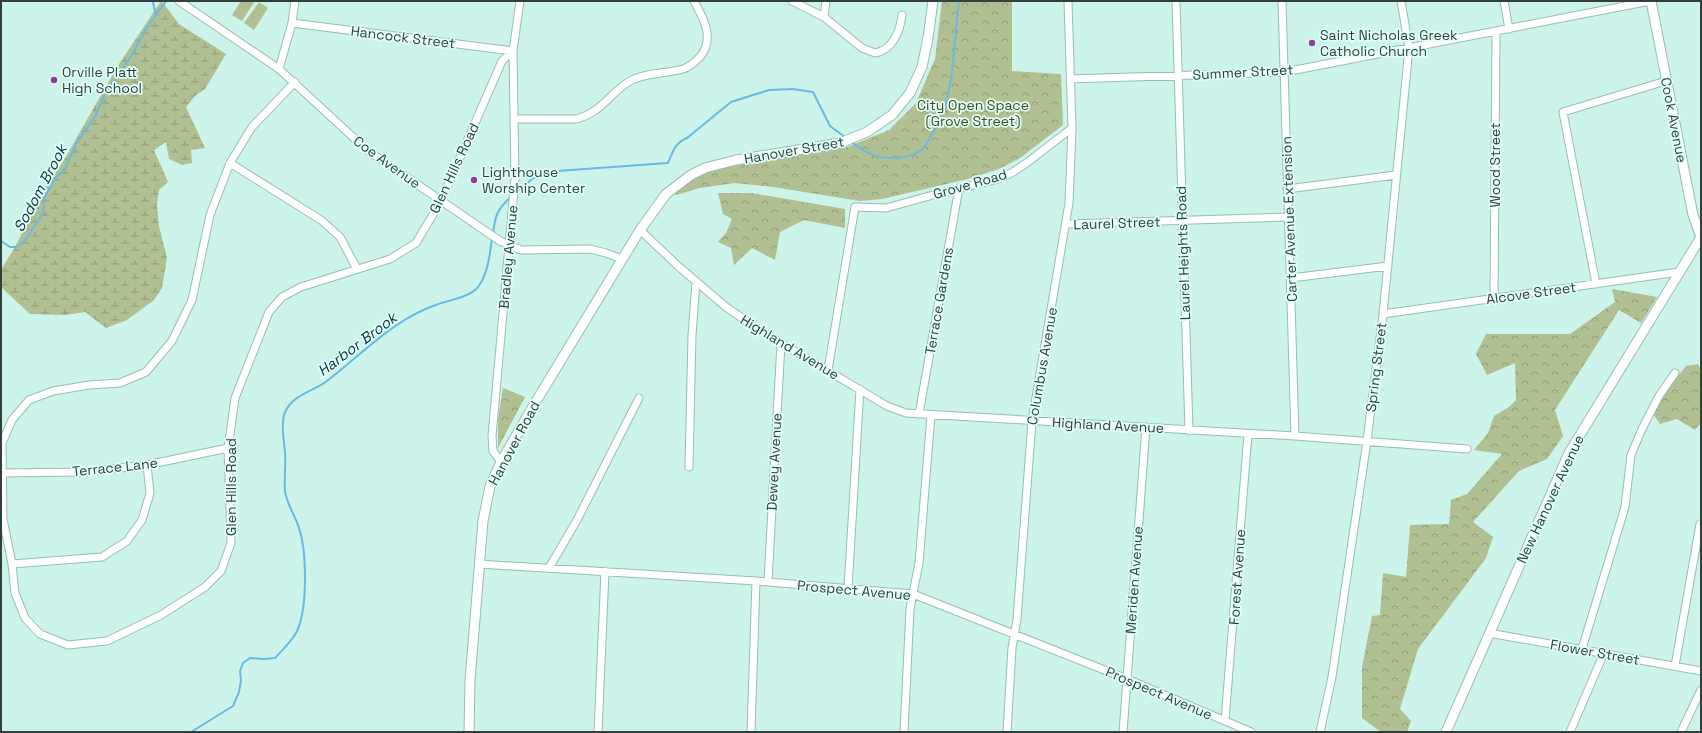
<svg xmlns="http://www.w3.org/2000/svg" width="1702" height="733" font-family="'Space Grotesk',sans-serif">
	<defs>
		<pattern id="forest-crowns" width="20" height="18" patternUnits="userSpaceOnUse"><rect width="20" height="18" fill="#b1c092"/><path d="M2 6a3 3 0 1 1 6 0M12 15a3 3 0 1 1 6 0" fill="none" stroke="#919d78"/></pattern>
		<pattern id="wetland-marsh" width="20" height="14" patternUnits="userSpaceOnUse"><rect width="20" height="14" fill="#b1c092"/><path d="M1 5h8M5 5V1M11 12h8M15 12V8" fill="none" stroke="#919d78"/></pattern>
	</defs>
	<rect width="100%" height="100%" fill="#cdf4ea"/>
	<path fill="url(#forest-crowns)" d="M 942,1 L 1012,1 L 1012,71 L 1061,74 L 1063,125 L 1020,158 L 999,169 L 968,179 L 882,199 L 860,201 L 773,187 L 735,183 L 700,188 L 676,195 L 672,192 L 693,177 L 720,167 L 847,147 L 889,130 L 916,103 L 935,59 Z
		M 718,193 L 751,193 L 845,209 L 845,228 L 804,220 L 780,232 L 775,260 L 752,248 L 734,265 L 731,248 L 718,242 L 726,233 L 732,219 L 723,214 Z
		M 1612,289 L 1657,297 L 1641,323 L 1619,310 L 1555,410 L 1563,436 L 1547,459 L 1519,471 L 1473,522 L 1493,537 L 1486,558 L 1418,649 L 1400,709 L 1411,721 L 1407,732 L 1381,732 L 1362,718 L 1362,667 L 1372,616 L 1380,615 L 1383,573 L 1406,577 L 1410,525 L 1449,524 L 1451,500 L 1467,494 L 1502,454 L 1474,450 L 1488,433 L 1494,416 L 1509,407 L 1516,400 L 1515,363 L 1487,375 L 1476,354 L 1486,334 L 1570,334 L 1615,302 Z
		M 1698,364 L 1701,370 L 1701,423 L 1695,430 L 1677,419 L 1660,424 L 1653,414 L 1669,387 L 1686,366 Z
		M 503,388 L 525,397 L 498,448 L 498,419 Z"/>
	<path fill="url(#wetland-marsh)" d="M 161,1 L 164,4 L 179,24 L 226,54 L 205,89 L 195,96 L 186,107 L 205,148 L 191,150 L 192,163 L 182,165 L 169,159 L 166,142 L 154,150 L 168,182 L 159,190 L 157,205 L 159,226 L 167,258 L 162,288 L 154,300 L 127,320 L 106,328 L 85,312 L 65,315 L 30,314 L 1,287 L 1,270 L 15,247 L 43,192 L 64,160 L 117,67 Z"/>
	<path fill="#b1c092" d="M 241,1 L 255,1 L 242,21 L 232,15 Z
		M 259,2 L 268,8 L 254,30 L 244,23 Z"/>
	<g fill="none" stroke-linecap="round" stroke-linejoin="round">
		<path stroke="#6ab9e7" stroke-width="2" d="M 153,2 L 156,16
			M 850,141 C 867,154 881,161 903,157 C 909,156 915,155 920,151 C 924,149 927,143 929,139 C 956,102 953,45 959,1
			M 516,193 L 533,178 L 557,171 L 668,163 C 673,151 675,143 687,138 L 731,102 L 769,90 L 793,89 L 813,92 L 830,126 L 845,137
			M 493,234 C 495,216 497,209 511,197
			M 1,241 L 10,247 L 15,247 L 24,242 L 41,216 L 44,207 L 43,200 L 54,180 L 65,169 L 76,144 L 96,115 L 104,96 L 131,56 L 147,28 L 166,1
			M 191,732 L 233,706 L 239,692 L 241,680 L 240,671 L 243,663 L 250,658 L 264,659 L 275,658 C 282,650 291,642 296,633 C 308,610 307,552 299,528 C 295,515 287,505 285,491 C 284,478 286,465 285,452 C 284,439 280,422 286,410 C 295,394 314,391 327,381 C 362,354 394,319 436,305 C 448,300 469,298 478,287 C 488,274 490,254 492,238"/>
		<g stroke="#98bdb4" stroke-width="9">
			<path id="minor" d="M 179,1 L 279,69 L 367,150 L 500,241 L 521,250 L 590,249 L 606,253 L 622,259
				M 792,1 L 824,17 L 862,48 L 875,53 C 893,50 900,31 902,15
				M 1176,1 L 1189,431
				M 1282,1 L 1295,436
				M 1504,1 L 1509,29
				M 824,17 L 826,1
				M 292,23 L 513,51
				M 279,69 L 292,23 L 295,1
				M 1070,79 L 1285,72 L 1650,1
				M 295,82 L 252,127 L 230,163 L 210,215 L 192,300 L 172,341 L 146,372 L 120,383 L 89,385 L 53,391 L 29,400 L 12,420 L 2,443 L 3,519 L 12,564 L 15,593 L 25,618 L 40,634 L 68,645 L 107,641 L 161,615 L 205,587 L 221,571 L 231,543 L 228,448 L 235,398 L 269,312 L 282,297 L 301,287 L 390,259 L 416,243 L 441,201 L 502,61 L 513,51
				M 515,119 L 576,119 C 603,112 608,94 630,81 C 646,72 666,74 683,69 C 690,67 695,62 700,57 C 715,39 704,19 694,1
				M 230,163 L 321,220 L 340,237 L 357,269
				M 1287,189 L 1396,175
				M 1067,224 L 1288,217
				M 640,230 L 678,266 L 726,307 L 758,329 L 887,406 L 906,413 L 1295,436 L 1467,449
				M 1291,278 L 1388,266
				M 1596,284 L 1563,112 L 1666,81
				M 1494,297 L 1496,32
				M 1383,314 L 1679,272
				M 828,370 L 855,207 L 886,208 L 944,192 L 998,179 L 1013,172 L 1028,162 L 1072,128
				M 919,414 L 959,188
				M 501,462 L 493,451 L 492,436 L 515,179 L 513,51 L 520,1
				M 689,467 L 692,335 L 696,282
				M 2,473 L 84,472 L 147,465 L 228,448
				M 12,564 L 102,557 L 127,541 L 142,520 L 150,493 L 147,465
				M 479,564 L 756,581 L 913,594 L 1127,679 L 1251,732
				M 549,568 L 577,520 L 639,398
				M 768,582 L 781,343
				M 848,588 L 860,389
				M 1489,633 L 1701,671
				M 1582,649 L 1625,507 L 1631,455 L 1642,429 L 1659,396 L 1675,373
				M 1675,666 L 1700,524
				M 1225,720 L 1248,434
				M 598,732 L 605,571
				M 751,732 L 756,581
				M 904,732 L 910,609 L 919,563 L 931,415
				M 1007,732 L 1012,648 L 1017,619 L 1032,421 L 1069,203 L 1072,128 L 1068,1
				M 1123,732 L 1146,427
				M 1320,732 L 1332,677 L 1367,441 L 1383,314 L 1409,48 L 1401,1
				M 1570,732 L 1604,653
				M 1681,732 L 1701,690"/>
		</g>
		<g stroke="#98bdb4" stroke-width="11">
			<path id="major" d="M 1651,1 L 1693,215 L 1701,237
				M 469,732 L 470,680 L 483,521 L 490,486 L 501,462 L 535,403 L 640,230 L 666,194 L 691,175 L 705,168 L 736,160 L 840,143 L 867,132 L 892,115 L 910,93 L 922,67 L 928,38 L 933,1
				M 1446,732 L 1569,453 L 1701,237"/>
		</g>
		<use href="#minor" stroke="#fff" stroke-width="7"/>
		<use href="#major" stroke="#fff" stroke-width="9"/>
	</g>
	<g fill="#9338a3" stroke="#e0fff8" stroke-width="1.5">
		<circle cx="1312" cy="43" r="4"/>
		<circle cx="54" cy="80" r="4"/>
		<circle cx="474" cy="180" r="4"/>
	</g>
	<g text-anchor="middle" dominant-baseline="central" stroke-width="3.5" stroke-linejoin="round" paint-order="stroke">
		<g font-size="14" fill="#31403d" stroke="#e0fff8" text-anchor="start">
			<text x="1320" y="35">Saint Nicholas Greek<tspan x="1320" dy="16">Catholic Church</tspan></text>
			<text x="62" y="72">Orville Platt<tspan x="62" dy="16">High School</tspan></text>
			<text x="482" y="172">Lighthouse<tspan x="482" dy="16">Worship Center</tspan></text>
		</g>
		<g font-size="14" fill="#31403d" stroke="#e0fff8">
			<text transform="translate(403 37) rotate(7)">Hancock Street</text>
			<text transform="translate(1243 72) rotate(-3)">Summer Street</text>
			<text transform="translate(1674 120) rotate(79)">Cook Avenue</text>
			<text transform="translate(794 150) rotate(-10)">Hanover Street</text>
			<text transform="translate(387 162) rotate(36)">Coe Avenue</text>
			<text transform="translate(1495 165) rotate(-90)">Wood Street</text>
			<text transform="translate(454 168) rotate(-65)">Glen Hills Road</text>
			<text transform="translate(970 184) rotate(-16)">Grove Road</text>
			<text transform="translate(1289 219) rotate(-92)">Carter Avenue Extension</text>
			<text transform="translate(1117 223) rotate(-2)">Laurel Street</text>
			<text transform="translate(1183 253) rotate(-92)">Laurel Heights Road</text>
			<text transform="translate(508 257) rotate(-85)">Bradley Avenue</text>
			<text transform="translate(1531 293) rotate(-8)">Alcove Street</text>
			<text transform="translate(939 301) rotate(-80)">Terrace Gardens</text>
			<text transform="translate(790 347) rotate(31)">Highland Avenue</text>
			<text transform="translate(1042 366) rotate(-80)">Columbus Avenue</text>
			<text transform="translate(1376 367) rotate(-83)">Spring Street</text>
			<text transform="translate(1108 425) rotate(3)">Highland Avenue</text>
			<text transform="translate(514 443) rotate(-62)">Hanover Road</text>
			<text transform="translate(774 462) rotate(-87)">Dewey Avenue</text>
			<text transform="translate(115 467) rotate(-6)">Terrace Lane</text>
			<text transform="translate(231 487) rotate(-90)">Glen Hills Road</text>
			<text transform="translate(1550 499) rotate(-65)">New Hanover Avenue</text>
			<text transform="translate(1237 577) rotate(-86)">Forest Avenue</text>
			<text transform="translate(1134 580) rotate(-86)">Meriden Avenue</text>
			<text transform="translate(854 590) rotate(5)">Prospect Avenue</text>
			<text transform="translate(1595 652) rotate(10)">Flower Street</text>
			<text transform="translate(1159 693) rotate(23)">Prospect Avenue</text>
		</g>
		<g font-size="14" fill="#3f4d17" stroke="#e0fff8">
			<text x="973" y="105">City Open Space<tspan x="973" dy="16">(Grove Street)</tspan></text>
		</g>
		<g font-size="15" font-style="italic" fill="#0b2f42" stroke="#e0fff8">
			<text transform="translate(40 188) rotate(-62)">Sodom Brook</text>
			<text transform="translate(357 344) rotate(-37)">Harbor Brook</text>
		</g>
	</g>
	<rect width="1702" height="733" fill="none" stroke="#31403d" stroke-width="4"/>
</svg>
